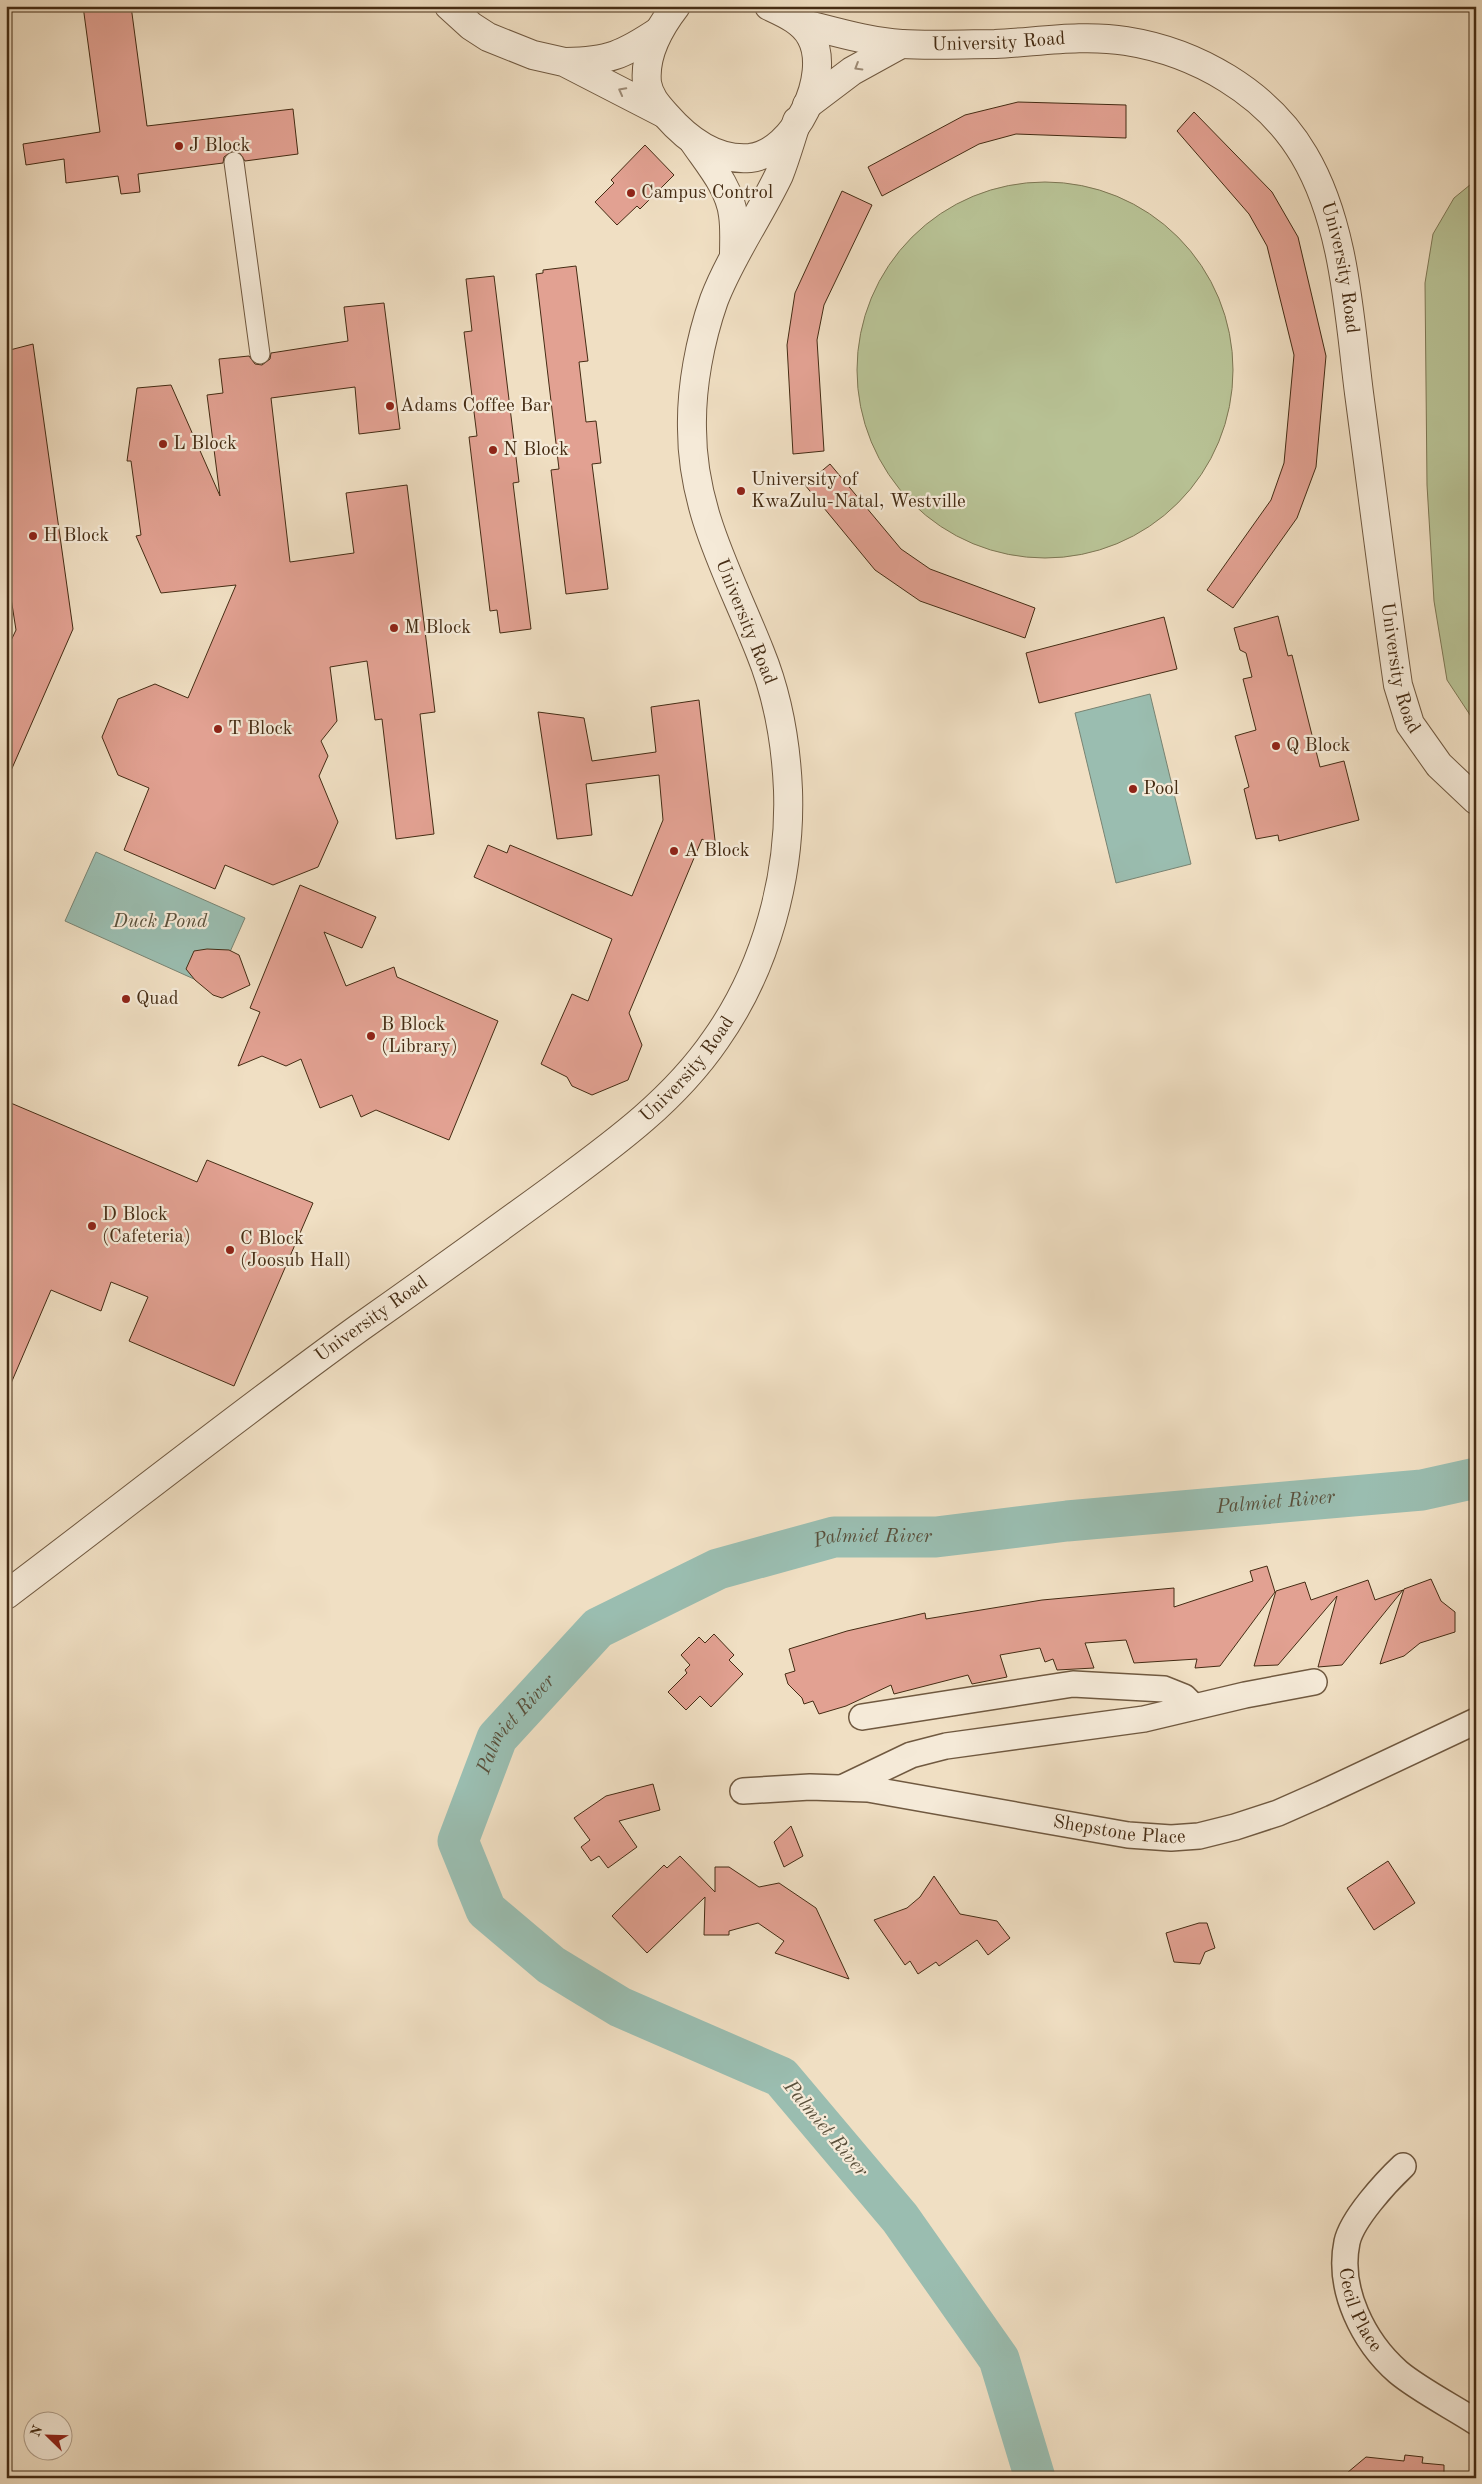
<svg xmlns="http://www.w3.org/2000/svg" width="1482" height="2484" font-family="'Old Standard TT',serif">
	<rect width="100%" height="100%" fill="#f0dfc3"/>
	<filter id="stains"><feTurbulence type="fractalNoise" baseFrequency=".004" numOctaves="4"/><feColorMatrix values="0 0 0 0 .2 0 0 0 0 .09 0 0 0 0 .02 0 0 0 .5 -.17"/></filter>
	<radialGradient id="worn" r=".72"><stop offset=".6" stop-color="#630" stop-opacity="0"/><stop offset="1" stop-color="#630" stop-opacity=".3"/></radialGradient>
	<path fill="#b8c295" stroke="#7e7754" d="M 1476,180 L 1476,724 L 1447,680 L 1434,601 L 1427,485 L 1425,283 L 1433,234 L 1454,198 Z
		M857 370a188 188 0 1 1 376 0a188 188 0 1 1-376 0Z"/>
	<path fill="#9abdb0" stroke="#788372" d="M 1150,694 L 1191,864 L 1116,883 L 1075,713 Z
		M 96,852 L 245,918 L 214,988 L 65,921 Z"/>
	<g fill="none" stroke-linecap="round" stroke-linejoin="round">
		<path stroke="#9abdb0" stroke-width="41" id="s1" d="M 1035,2478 L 999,2359 L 900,2218 L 781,2077 L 620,2007 L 551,1965 L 486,1910 L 458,1841 L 497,1738 L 598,1628 L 718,1569 L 834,1537 L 936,1537 L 1067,1521 L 1422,1490 L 1476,1478"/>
	</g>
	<path fill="#e2a192" stroke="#452c14" d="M 83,6 L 131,6 L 147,126 L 293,109 L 298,154 L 245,161 L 239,152 L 232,151 L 224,157 L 223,163 L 138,174 L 140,192 L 121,194 L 118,176 L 66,183 L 64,159 L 26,165 L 23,144 L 100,132 Z
		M 1018,102 L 1126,105 L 1126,138 L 1016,134 L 979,144 L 882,196 L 868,167 L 965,115 Z
		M 1194,112 L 1272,192 L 1298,237 L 1326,356 L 1316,467 L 1297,518 L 1233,608 L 1207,590 L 1271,500 L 1284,463 L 1294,355 L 1267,246 L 1249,214 L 1177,131 Z
		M 645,145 L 674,175 L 640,209 L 637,206 L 617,225 L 595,202 L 614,183 L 611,180 Z
		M 842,191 L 872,205 L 824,305 L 817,340 L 824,451 L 793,454 L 787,345 L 795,293 Z
		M 576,266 L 588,361 L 579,362 L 586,422 L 596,421 L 601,463 L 592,464 L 608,589 L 566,594 L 551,470 L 559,469 L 536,274 L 543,273 L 543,270 Z
		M 494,276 L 519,482 L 513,483 L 531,629 L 500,633 L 497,610 L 490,611 L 469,437 L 477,436 L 464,332 L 472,331 L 466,279 Z
		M 384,303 L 400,429 L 359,434 L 355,387 L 271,398 L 290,562 L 354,553 L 346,493 L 407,485 L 435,712 L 420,714 L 434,834 L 396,839 L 382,719 L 375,720 L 367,661 L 330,667 L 337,721 L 321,741 L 328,756 L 319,776 L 338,822 L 318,867 L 273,885 L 225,865 L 215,889 L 124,850 L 149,788 L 118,775 L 102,737 L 118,699 L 155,684 L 188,698 L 236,585 L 161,593 L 136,536 L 141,535 L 131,461 L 127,461 L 137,388 L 171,385 L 220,496 L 207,395 L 223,393 L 219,359 L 249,356 L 255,364 L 262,365 L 270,359 L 271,353 L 348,341 L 344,307 Z
		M 33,344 L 73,629 L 6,782 L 6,651 L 16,630 L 6,566 L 6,351 Z
		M 830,464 L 901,549 L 930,569 L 1035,608 L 1025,638 L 920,601 L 875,570 L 805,485 Z
		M 1278,616 L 1288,656 L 1292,655 L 1320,767 L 1344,761 L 1359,820 L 1279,841 L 1278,835 L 1256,839 L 1244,789 L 1249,787 L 1235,736 L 1256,730 L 1243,679 L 1252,677 L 1246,653 L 1240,650 L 1234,628 Z
		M 1164,617 L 1177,669 L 1039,703 L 1026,653 Z
		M 699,700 L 716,849 L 702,839 L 629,1013 L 642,1045 L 628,1080 L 592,1095 L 572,1086 L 567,1077 L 541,1064 L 572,994 L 588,1001 L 612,939 L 474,877 L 488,845 L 507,853 L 510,845 L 632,896 L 663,820 L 659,775 L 586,784 L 592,835 L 557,839 L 538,712 L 584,718 L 592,761 L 656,752 L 651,707 Z
		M 300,885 L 376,917 L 362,948 L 324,932 L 346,986 L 394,967 L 397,977 L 498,1021 L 449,1140 L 376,1110 L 361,1117 L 352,1095 L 320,1108 L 301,1059 L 286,1066 L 262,1056 L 238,1066 L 260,1012 L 250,1008 Z
		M 207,949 L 229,950 L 239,955 L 250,985 L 222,998 L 213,995 L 195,980 L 186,969 L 194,951 Z
		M 6,1101 L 197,1182 L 207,1160 L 313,1203 L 234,1386 L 129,1341 L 148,1297 L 111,1282 L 101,1311 L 51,1290 L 6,1395 Z
		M 1267,1566 L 1275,1592 L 1220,1666 L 1195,1668 L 1197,1659 L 1134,1663 L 1126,1640 L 1085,1643 L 1094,1668 L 1057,1670 L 1053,1659 L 1045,1662 L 1040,1648 L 1000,1655 L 1007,1677 L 972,1684 L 968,1675 L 894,1694 L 891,1685 L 846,1706 L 819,1714 L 813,1701 L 804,1704 L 802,1698 L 788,1684 L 785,1674 L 795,1671 L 789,1649 L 847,1631 L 925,1613 L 926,1619 L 1042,1600 L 1174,1588 L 1174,1607 L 1253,1581 L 1250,1571 Z
		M 1431,1579 L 1441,1601 L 1455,1612 L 1455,1632 L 1420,1643 L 1404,1656 L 1380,1664 L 1404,1589 Z
		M 1368,1580 L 1375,1600 L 1403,1590 L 1342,1665 L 1318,1667 L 1337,1596 L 1278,1665 L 1254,1666 L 1276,1591 L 1305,1582 L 1311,1600 Z
		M 714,1634 L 734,1655 L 729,1660 L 743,1674 L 711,1707 L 700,1696 L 686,1710 L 668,1692 L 687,1673 L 685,1670 L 690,1665 L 681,1655 L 699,1637 L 705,1643 Z
		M 653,1784 L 660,1810 L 619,1821 L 637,1847 L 608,1868 L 599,1856 L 591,1861 L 581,1847 L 590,1840 L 574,1818 L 606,1796 Z
		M 791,1826 L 803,1856 L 784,1867 L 774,1842 Z
		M 680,1856 L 715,1892 L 715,1867 L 729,1867 L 759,1887 L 779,1883 L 816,1908 L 849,1979 L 775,1953 L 784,1941 L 758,1923 L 729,1931 L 729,1935 L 704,1935 L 705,1897 L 647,1953 L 612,1916 L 664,1865 L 667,1868 Z
		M 1388,1861 L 1415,1903 L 1374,1930 L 1347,1888 Z
		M 934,1876 L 960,1914 L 997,1921 L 1010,1938 L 988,1955 L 977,1940 L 939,1966 L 936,1962 L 918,1974 L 910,1961 L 905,1965 L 874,1920 L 907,1908 L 920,1897 Z
		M 1199,1923 L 1207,1923 L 1215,1948 L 1205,1952 L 1200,1964 L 1174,1962 L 1166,1933 Z
		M 1405,2455 L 1423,2457 L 1422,2463 L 1444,2465 L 1444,2478 L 1341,2478 L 1366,2457 L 1404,2461 Z"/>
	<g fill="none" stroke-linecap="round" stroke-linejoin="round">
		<g stroke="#705940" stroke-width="21">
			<path id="pedestrian" d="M 234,162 L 260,354"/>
		</g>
		<g stroke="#705940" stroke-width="28">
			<g id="minor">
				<path d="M 862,1717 L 1073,1684 L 1164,1689 L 1184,1697 L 1193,1706"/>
				<path d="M 844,1787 L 911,1755 L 946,1746 L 1144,1719 L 1245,1695 L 1314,1682"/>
				<path id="s2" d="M 743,1791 L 810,1787 L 868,1789 L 1128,1835 L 1171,1838 L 1199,1836 L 1235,1827 L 1278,1813 L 1321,1794 L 1476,1721"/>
				<path id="s3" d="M 1403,2166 C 1386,2182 1352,2219 1347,2242 C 1337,2290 1364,2342 1398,2372 C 1418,2389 1453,2407 1476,2422"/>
			</g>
		</g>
		<g stroke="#705940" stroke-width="30">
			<g id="tertiary">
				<path d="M 449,6 L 471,26 L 488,37 L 533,55 L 564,62 L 663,113"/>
				<path d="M 676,6 C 659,28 644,54 647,83 C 649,96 657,105 666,115 C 687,139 716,161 750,158 C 795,153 832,75 811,37 C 803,21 784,13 769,6"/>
				<path id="s4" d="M 800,23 C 833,31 868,42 902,44 C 932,46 964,44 995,44 C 1038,42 1083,34 1126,41 C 1196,52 1267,92 1304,155 C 1345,224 1349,315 1359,393 C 1372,490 1384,588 1398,685 L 1410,724 L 1439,765 L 1476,800"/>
				<path d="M 566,62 C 609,61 623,55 659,31"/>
				<path d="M 807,105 L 852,71 L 901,44"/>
				<path d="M 694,142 C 709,164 730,188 733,215 C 735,228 734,242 734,255"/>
				<path id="s5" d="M 6,1595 C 124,1506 240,1414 359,1328 C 423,1283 487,1237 550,1191 C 611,1146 673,1102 716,1039 C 766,968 791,876 788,790 C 786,743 778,696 760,652 C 731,578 692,512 692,429 C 691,387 700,340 714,300 C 731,256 759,217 779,175 C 786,157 791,139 797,121"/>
			</g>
		</g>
		<use href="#pedestrian" stroke="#f5ead8" stroke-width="19"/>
		<use href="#minor" stroke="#f5ead8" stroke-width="25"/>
		<use href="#tertiary" stroke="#f5ead8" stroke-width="28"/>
	</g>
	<defs><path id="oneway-chevron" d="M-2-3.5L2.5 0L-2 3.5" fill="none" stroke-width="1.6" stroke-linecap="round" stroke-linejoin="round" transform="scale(1.25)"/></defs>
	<g stroke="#9d8b76">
		<use href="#oneway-chevron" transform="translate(858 67) rotate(149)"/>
		<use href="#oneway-chevron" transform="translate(622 91) rotate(-152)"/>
	</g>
	<g fill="#8f2418" stroke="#f5ead8" stroke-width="2">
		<circle cx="179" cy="146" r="5"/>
		<circle cx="631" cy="193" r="5"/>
		<circle cx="390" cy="406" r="5"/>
		<circle cx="163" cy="444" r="5"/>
		<circle cx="493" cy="450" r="5"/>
		<circle cx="741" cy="491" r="5"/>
		<circle cx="33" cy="536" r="5"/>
		<circle cx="394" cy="628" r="5"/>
		<circle cx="218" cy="729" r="5"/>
		<circle cx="1276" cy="746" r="5"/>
		<circle cx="1133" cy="789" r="5"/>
		<circle cx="674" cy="851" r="5"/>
		<circle cx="126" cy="999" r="5"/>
		<circle cx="371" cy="1036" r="5"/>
		<circle cx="92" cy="1226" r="5"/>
		<circle cx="230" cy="1250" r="5"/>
	</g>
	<g text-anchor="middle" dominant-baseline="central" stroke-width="4.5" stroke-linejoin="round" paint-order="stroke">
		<g font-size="19" fill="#452c14" stroke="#f5ead8">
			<text stroke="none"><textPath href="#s4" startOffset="201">University Road</textPath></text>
			<text stroke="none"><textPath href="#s4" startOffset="666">University Road</textPath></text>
			<text transform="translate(745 622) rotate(68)">University Road</text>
			<text stroke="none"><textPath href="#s4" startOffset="1071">University Road</textPath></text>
			<text stroke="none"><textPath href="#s5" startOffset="862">University Road</textPath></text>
			<text stroke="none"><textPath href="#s5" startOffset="458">University Road</textPath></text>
			<text stroke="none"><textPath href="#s2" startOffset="380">Shepstone Place</textPath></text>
			<text stroke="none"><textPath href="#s3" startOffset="166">Cecil Place</textPath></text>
		</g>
		<g font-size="19" fill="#452c14" stroke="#f5ead8" text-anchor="start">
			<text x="189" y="146">J Block</text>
			<text x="641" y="193">Campus Control</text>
			<text x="400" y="406">Adams Coffee Bar</text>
			<text x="173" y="444">L Block</text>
			<text x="503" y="450">N Block</text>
			<text x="751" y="480">University of<tspan x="751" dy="22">KwaZulu-Natal, Westville</tspan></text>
			<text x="43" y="536">H Block</text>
			<text x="404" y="628">M Block</text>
			<text x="228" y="729">T Block</text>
			<text x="1286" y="746">Q Block</text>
			<text x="1143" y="789">Pool</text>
			<text x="684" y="851">A Block</text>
			<text x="136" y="999">Quad</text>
			<text x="381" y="1025">B Block<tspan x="381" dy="22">(Library)</tspan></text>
			<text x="102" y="1215">D Block<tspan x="102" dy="22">(Cafeteria)</tspan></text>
			<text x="240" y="1239">C Block<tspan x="240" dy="22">(Joosub Hall)</tspan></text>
		</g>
		<g font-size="20" font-style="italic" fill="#5a503b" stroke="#f5ead8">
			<text x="160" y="922">Duck Pond</text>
			<text stroke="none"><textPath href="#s1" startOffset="1854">Palmiet River</textPath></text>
			<text stroke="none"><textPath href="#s1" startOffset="1449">Palmiet River</textPath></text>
			<text stroke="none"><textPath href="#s1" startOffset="1029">Palmiet River</textPath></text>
			<text transform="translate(825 2129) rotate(50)">Palmiet River</text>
		</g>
	</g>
	<rect width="1482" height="2484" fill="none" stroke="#f0dfc3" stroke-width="25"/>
	<rect x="8" y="8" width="1467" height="2469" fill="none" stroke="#452c14" stroke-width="2.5"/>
	<rect x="12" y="12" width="1457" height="2459" fill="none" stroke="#452c14"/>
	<g transform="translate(48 2436) rotate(293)"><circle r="24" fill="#f5ead8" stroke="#af9e8a"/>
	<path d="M0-4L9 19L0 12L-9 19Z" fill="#8f2418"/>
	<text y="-8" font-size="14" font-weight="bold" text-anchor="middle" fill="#452c14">N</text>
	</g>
	<rect width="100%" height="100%" filter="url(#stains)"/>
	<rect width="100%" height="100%" fill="url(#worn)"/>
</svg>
